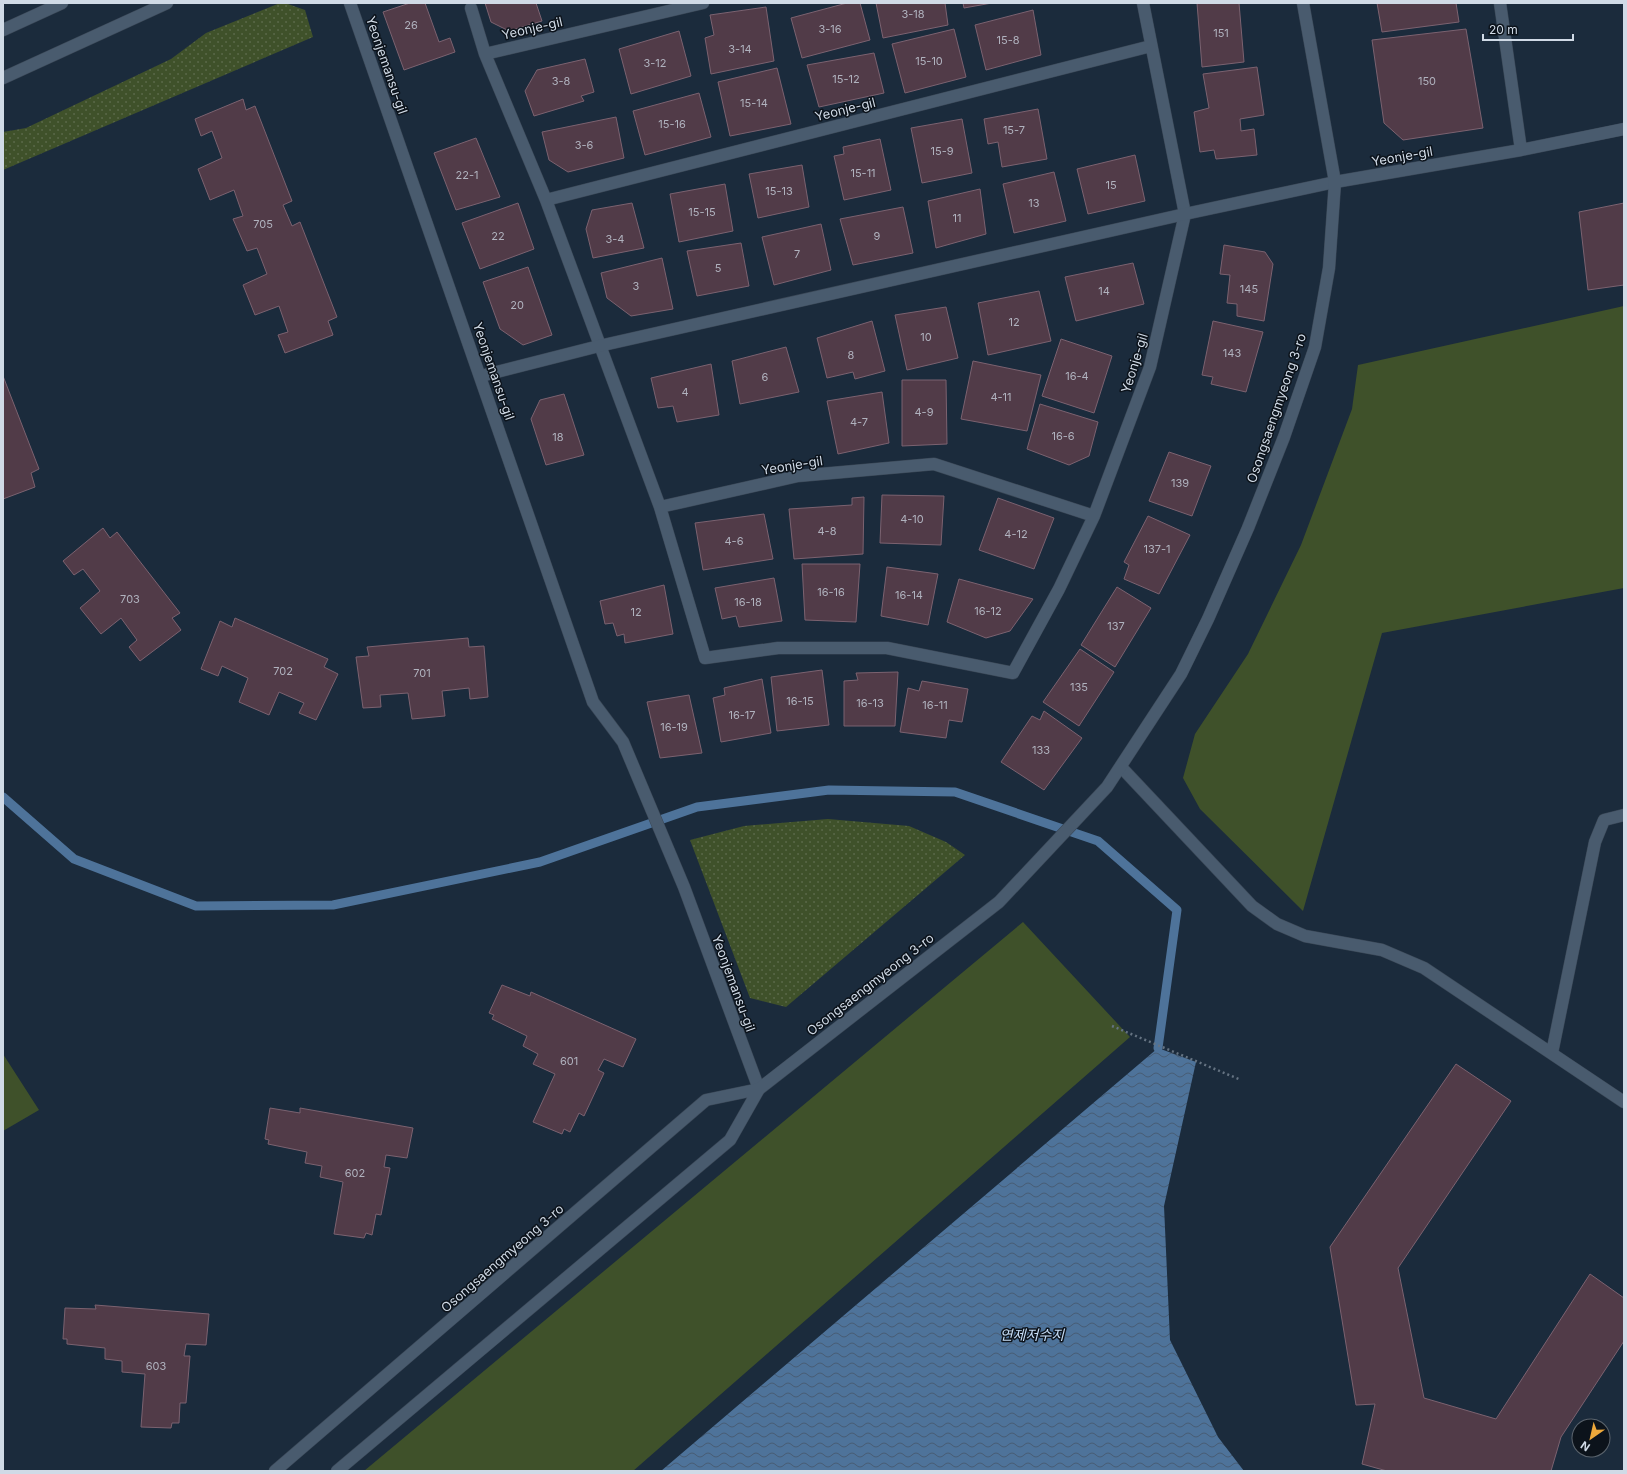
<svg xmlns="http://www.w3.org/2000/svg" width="1627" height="1474" font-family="Inter,'Noto Sans KR',sans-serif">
	<defs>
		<pattern id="grass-dots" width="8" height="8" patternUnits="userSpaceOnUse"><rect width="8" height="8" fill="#3f512a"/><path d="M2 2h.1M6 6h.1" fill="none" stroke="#5a6949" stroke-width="1.8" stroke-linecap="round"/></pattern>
		<pattern id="water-waves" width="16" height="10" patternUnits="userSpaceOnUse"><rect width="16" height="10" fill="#4e739a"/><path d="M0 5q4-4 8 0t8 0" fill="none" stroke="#475c74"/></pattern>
	</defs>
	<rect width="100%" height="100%" fill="#1b2b3c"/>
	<path fill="url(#grass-dots)" d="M 280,3 L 285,3 L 305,10 L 313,37 L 3,170 L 3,132 L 26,128 L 171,59 L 206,33 Z
		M 828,819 L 909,826 L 946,842 L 965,855 L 786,1007 L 750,998 L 690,840 L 744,826 Z"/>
	<path fill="#3f512a" d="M 1624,306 L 1624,588 L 1382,633 L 1303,911 L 1200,809 L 1183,778 L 1195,734 L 1248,654 L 1301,545 L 1352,409 L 1358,365 Z
		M 1023,922 L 1130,1037 L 633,1471 L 364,1471 Z
		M 3,1054 L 39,1110 L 3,1131 Z"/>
	<path fill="url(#water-waves)" d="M 1158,1048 L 1196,1062 L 1164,1206 L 1170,1340 L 1218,1437 L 1244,1471 L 661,1471 Z"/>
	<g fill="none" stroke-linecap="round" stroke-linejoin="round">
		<path stroke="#4e739a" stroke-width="9" d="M 3,797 L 74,859 L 196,906 L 333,905 L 540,862 L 697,807 L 829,790 L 955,792 L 1098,841 L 1177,910 L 1158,1048"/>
	</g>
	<path fill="#513b48" stroke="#7b6270" d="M 410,3 L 425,3 L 439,42 L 450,38 L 455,52 L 404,70 L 383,12 Z
		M 485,3 L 536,3 L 542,21 L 509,31 L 491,22 Z
		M 847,3 L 860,3 L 870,40 L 802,58 L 791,18 Z
		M 876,3 L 945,3 L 948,25 L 883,38 Z
		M 963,3 L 992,3 L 964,8 Z
		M 1197,3 L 1239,3 L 1244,62 L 1202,67 Z
		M 1377,3 L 1456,3 L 1459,22 L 1382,32 Z
		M 766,7 L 774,61 L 711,74 L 705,38 L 714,35 L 710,15 Z
		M 1033,10 L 1041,55 L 986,70 L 975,25 Z
		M 954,29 L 966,77 L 905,93 L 892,44 Z
		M 1466,29 L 1483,128 L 1403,140 L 1384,123 L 1372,40 Z
		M 679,31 L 691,76 L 631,94 L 619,49 Z
		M 874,53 L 884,93 L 819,107 L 807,65 Z
		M 585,59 L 594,92 L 581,96 L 584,101 L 534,116 L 525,91 L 537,70 Z
		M 1257,67 L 1264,115 L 1240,119 L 1241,131 L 1254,129 L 1257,155 L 1216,159 L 1214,150 L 1200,152 L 1194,112 L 1209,108 L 1203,74 Z
		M 777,68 L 791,124 L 730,136 L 718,82 Z
		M 699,93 L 711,137 L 645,155 L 633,111 Z
		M 243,99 L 246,110 L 255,106 L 292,201 L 283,205 L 292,226 L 300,222 L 337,317 L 328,321 L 333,335 L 285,353 L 278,335 L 288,332 L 279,306 L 255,315 L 243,285 L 267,274 L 257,248 L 247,251 L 233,219 L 243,216 L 234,190 L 210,200 L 198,169 L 222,158 L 212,131 L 201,136 L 195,119 Z
		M 1038,109 L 1047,159 L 1002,167 L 998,142 L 988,144 L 984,119 Z
		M 616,117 L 624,158 L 568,172 L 549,160 L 542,132 Z
		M 962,119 L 972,173 L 922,183 L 911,128 Z
		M 476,138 L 500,197 L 456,210 L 434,153 Z
		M 880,139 L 891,190 L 844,200 L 834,156 L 844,154 L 843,147 Z
		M 1135,155 L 1145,201 L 1088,214 L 1077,169 Z
		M 802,165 L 809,207 L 758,218 L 749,174 Z
		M 1054,172 L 1066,221 L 1014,233 L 1003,184 Z
		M 725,184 L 733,231 L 679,242 L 670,194 Z
		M 980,189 L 986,234 L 936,248 L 928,201 Z
		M 518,203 L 534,249 L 480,269 L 462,223 Z
		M 632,203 L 644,248 L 593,258 L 586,229 L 592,210 Z
		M 1624,203 L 1624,285 L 1588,290 L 1579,212 Z
		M 903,207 L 913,253 L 853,265 L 840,219 Z
		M 821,224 L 831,270 L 774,285 L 762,237 Z
		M 741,243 L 749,286 L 697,296 L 687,251 Z
		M 1224,245 L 1265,252 L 1273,264 L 1264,321 L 1237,316 L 1237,304 L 1227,303 L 1230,275 L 1220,274 Z
		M 662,258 L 673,309 L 631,316 L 607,298 L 601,273 Z
		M 1133,263 L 1144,304 L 1076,321 L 1065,277 Z
		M 528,267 L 552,335 L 523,345 L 500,329 L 483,282 Z
		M 1039,291 L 1051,341 L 988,355 L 978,303 Z
		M 946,307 L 958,358 L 907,370 L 895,315 Z
		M 872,321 L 885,371 L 855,379 L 853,372 L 827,378 L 817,338 Z
		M 1213,321 L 1263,332 L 1246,392 L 1211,384 L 1213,377 L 1202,375 Z
		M 1061,339 L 1112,356 L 1094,413 L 1042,396 Z
		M 786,347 L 799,392 L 740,404 L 732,361 Z
		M 973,361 L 1041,375 L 1027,431 L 961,419 Z
		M 711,364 L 719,415 L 677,422 L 673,406 L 658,408 L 651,378 Z
		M 3,376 L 39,469 L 31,473 L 35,487 L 3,499 Z
		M 902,380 L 946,380 L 947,444 L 902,446 Z
		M 882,392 L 889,443 L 838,454 L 827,401 Z
		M 564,394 L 584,455 L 546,465 L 531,419 L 540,400 Z
		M 1040,404 L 1098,422 L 1089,456 L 1069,465 L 1027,449 Z
		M 1169,452 L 1211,466 L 1192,516 L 1149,501 Z
		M 882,495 L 944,496 L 941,545 L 880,543 Z
		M 864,497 L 863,554 L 794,559 L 789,509 L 852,505 L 852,498 Z
		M 998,498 L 1054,518 L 1034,569 L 979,550 Z
		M 764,514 L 773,559 L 703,570 L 695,523 Z
		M 1148,516 L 1190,535 L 1159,594 L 1124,579 L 1129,565 L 1124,562 Z
		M 103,528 L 110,538 L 117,532 L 180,613 L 172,618 L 181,630 L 140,661 L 129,647 L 137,640 L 121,618 L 101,634 L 80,608 L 100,591 L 83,569 L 74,575 L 63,561 Z
		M 802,564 L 860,564 L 856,622 L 805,620 Z
		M 887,567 L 938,574 L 928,625 L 881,616 Z
		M 774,578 L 782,621 L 739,627 L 736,616 L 722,619 L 715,588 Z
		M 959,579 L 1033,599 L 1010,631 L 986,638 L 947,622 Z
		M 664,585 L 673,634 L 625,643 L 624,634 L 617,636 L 613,623 L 605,624 L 600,601 Z
		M 1117,587 L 1151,608 L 1115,667 L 1081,645 Z
		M 235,618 L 328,659 L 324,667 L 338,674 L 316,720 L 299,713 L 304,703 L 279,692 L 269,715 L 239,702 L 248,678 L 222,666 L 218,676 L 201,669 L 220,621 L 232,627 Z
		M 468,638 L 469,647 L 484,646 L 488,697 L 470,699 L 469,688 L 442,691 L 445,716 L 412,719 L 408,693 L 380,695 L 381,707 L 363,708 L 356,657 L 369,656 L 367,647 Z
		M 1080,649 L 1114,672 L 1079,726 L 1043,702 Z
		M 822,670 L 829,725 L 777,731 L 771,677 Z
		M 898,672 L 895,726 L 844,726 L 844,681 L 858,680 L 856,673 Z
		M 762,679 L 771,733 L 721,742 L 713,698 L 725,695 L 724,688 Z
		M 922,681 L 968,689 L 962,722 L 949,720 L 946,738 L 900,732 L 908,688 L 919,691 Z
		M 689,695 L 702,753 L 660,758 L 647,702 Z
		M 1044,711 L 1082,738 L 1044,790 L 1001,762 L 1032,716 L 1040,720 Z
		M 502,985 L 530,996 L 531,992 L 636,1039 L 623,1067 L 604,1059 L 598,1070 L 604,1073 L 584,1116 L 579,1113 L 570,1132 L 564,1129 L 562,1134 L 533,1122 L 555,1074 L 533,1064 L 538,1054 L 523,1046 L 527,1036 L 492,1019 L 494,1015 L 489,1013 Z
		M 1456,1064 L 1511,1101 L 1398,1268 L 1424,1398 L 1496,1419 L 1590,1274 L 1624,1298 L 1624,1341 L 1561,1437 L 1551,1471 L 1387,1471 L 1362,1464 L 1375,1404 L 1356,1405 L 1330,1247 Z
		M 270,1108 L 300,1113 L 300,1108 L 413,1128 L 407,1158 L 386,1155 L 384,1167 L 390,1168 L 381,1215 L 376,1214 L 372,1235 L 366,1233 L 364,1238 L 334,1234 L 343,1182 L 320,1177 L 322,1166 L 305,1163 L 307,1152 L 268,1144 L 269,1140 L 265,1139 Z
		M 95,1305 L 209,1314 L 206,1345 L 186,1344 L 184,1356 L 190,1356 L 186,1403 L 180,1403 L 179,1423 L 172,1423 L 171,1428 L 141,1427 L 145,1374 L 122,1372 L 122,1361 L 105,1359 L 105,1348 L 67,1344 L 67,1339 L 63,1339 L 65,1308 L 96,1309 Z"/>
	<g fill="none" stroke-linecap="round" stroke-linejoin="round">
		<g stroke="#3a4756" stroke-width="13">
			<path id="lane" d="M 471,8 L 485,54 L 546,200 L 660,507 L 705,658 L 778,648 L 887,648 L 1013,673 L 1059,589 L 1094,516 L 1150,367 L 1185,214 L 1143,3
				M 485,54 L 703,3
				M 546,200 L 1151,46
				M 660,507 L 798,476 L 934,464 L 1094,516
				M 1121,767 L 1252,906 L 1277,924 L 1305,936 L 1382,950 L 1424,968 L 1624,1102
				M 1552,1053 L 1595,842 L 1604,820 L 1624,815"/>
		</g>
		<g stroke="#3a4756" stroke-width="13">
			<path id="street" d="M 350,3 L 593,702 L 623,742 L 684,887 L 759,1089
				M 1500,3 L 1521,150
				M 481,376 L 599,346 L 1185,214 L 1335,182 L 1521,150 L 1624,129"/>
		</g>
		<g stroke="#3a4756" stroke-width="13">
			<path id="secondary" d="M 3,30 L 62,3
				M 3,78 L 167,3
				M 275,1471 L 706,1100 L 759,1089
				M 337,1471 L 730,1140 L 759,1089 L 999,902 L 1107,787 L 1181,674 L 1208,619 L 1248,528 L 1284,437 L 1315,347 L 1329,268 L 1335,182 L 1303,3"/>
		</g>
		<path stroke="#657382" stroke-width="2.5" stroke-dasharray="2 3" stroke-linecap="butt" d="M 1112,1026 L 1241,1080"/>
		<use href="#lane" stroke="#495b6e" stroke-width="12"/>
		<use href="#street" stroke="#495b6e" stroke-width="12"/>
		<use href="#secondary" stroke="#495b6e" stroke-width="12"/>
	</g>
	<g text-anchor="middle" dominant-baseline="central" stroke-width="3" stroke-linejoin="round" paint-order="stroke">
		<g font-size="11" fill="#b0b2be">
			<text x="913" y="14">3-18</text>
			<text x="411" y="25">26</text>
			<text x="830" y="29">3-16</text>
			<text x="1221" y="33">151</text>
			<text x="1008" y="40">15-8</text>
			<text x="740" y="49">3-14</text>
			<text x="929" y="61">15-10</text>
			<text x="655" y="63">3-12</text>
			<text x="846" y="79">15-12</text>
			<text x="561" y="81">3-8</text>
			<text x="1427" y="81">150</text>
			<text x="754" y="103">15-14</text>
			<text x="672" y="124">15-16</text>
			<text x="1014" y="130">15-7</text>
			<text x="584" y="145">3-6</text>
			<text x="942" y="151">15-9</text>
			<text x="863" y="173">15-11</text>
			<text x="467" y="175">22-1</text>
			<text x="1111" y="185">15</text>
			<text x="779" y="191">15-13</text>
			<text x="1034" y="203">13</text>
			<text x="702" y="212">15-15</text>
			<text x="957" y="218">11</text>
			<text x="263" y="224">705</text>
			<text x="498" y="236">22</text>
			<text x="877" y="236">9</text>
			<text x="615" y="239">3-4</text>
			<text x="797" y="254">7</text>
			<text x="718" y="268">5</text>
			<text x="636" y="286">3</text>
			<text x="1249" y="289">145</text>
			<text x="1104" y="291">14</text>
			<text x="517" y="305">20</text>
			<text x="1014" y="322">12</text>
			<text x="926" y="337">10</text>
			<text x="1232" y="353">143</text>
			<text x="851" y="355">8</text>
			<text x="1077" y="376">16-4</text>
			<text x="765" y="377">6</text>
			<text x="685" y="392">4</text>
			<text x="1001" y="397">4-11</text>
			<text x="924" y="412">4-9</text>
			<text x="859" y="422">4-7</text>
			<text x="1063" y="436">16-6</text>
			<text x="558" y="437">18</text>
			<text x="1180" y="483">139</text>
			<text x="912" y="519">4-10</text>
			<text x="827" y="531">4-8</text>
			<text x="1016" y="534">4-12</text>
			<text x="734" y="541">4-6</text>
			<text x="1157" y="549">137-1</text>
			<text x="831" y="592">16-16</text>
			<text x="909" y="595">16-14</text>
			<text x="130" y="599">703</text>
			<text x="748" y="602">16-18</text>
			<text x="988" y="611">16-12</text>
			<text x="636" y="612">12</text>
			<text x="1116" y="626">137</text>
			<text x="283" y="671">702</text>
			<text x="422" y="673">701</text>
			<text x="1079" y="687">135</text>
			<text x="800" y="701">16-15</text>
			<text x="870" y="703">16-13</text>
			<text x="935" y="705">16-11</text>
			<text x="742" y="715">16-17</text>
			<text x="674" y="727">16-19</text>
			<text x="1041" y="750">133</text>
			<text x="569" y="1061">601</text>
			<text x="355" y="1173">602</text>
			<text x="156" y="1366">603</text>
		</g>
		<g font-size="13" fill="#d0dae6" stroke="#0c131b">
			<text transform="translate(532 28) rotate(-13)">Yeonje-gil</text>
			<text transform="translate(387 65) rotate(71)">Yeonjemansu-gil</text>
			<text transform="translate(845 109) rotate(-14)">Yeonje-gil</text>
			<text transform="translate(1402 156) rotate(-10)">Yeonje-gil</text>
			<text transform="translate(1134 363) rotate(-73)">Yeonje-gil</text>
			<text transform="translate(494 371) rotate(71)">Yeonjemansu-gil</text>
			<text transform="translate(1276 408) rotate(-71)">Osongsaengmyeong 3-ro</text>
			<text transform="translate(792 465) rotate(-9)">Yeonje-gil</text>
			<text transform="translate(734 983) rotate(70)">Yeonjemansu-gil</text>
			<text transform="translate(870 984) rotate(-38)">Osongsaengmyeong 3-ro</text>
			<text transform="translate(502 1258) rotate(-41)">Osongsaengmyeong 3-ro</text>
		</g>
		<g font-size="14" font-style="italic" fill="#c7def7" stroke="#0c131b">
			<text x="1032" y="1334">연제저수지</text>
		</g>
	</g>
	<rect width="1627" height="1474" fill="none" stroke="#d0dae6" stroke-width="8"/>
	<g transform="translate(1591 1438) rotate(214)"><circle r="19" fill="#0c131b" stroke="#5a636c"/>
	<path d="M0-3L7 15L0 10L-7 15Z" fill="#eda83b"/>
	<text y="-6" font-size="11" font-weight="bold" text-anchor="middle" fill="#d0dae6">N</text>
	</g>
	<path d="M1483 34v6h90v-6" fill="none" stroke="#d0dae6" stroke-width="2"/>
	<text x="1489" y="34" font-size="12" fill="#d0dae6" stroke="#0c131b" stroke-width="3" paint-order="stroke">20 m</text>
</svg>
